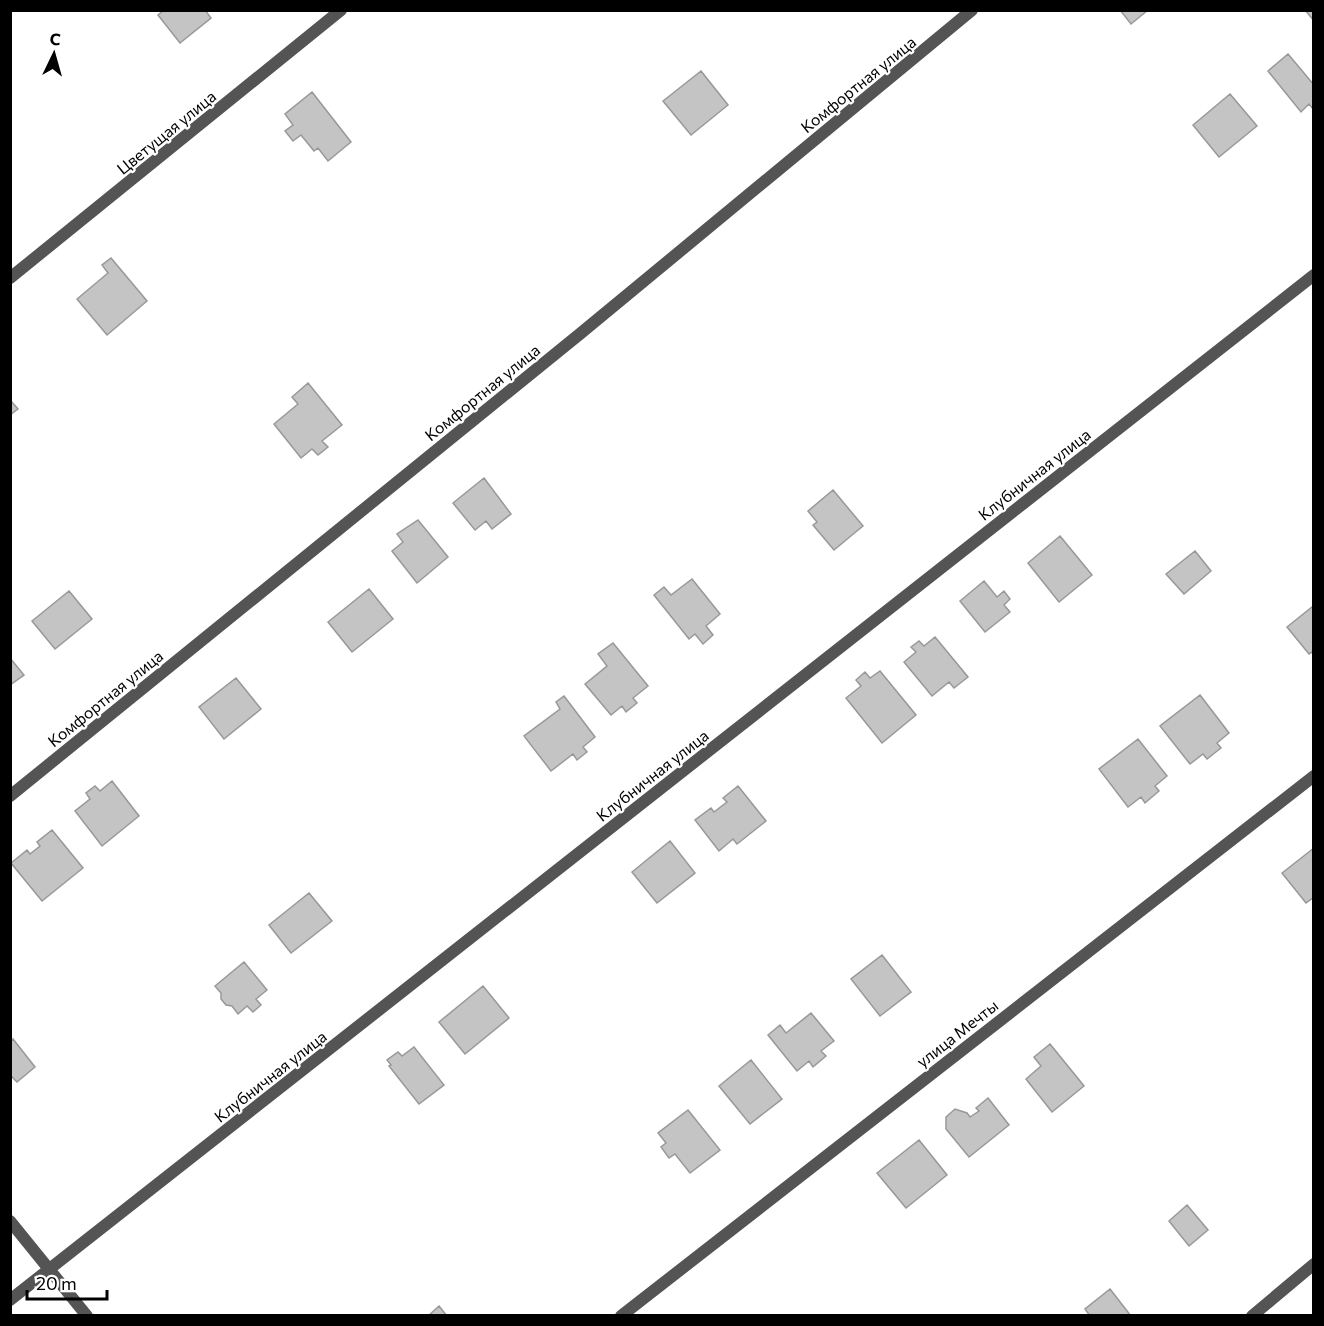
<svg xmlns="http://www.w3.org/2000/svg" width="1324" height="1326" font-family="Commissioner,sans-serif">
	<rect width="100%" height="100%" fill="#fff"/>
	<path fill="#c4c4c4" stroke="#989898" stroke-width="1.5" d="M 164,10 L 205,10 L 211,18 L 180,43 L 158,15 Z
		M 1120,10 L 1148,10 L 1131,24 Z
		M 1305,10 L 1314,10 L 1314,21 Z
		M 1288,54 L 1314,85 L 1313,109 L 1309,104 L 1301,112 L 1268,71 Z
		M 701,71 L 728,105 L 691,135 L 663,101 Z
		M 312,92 L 351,142 L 328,161 L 318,148 L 314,151 L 301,135 L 293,141 L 285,131 L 293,125 L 285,114 Z
		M 1230,94 L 1257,126 L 1219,157 L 1193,125 Z
		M 111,258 L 147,301 L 107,335 L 77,299 L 108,273 L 102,265 Z
		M 308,383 L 342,425 L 322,441 L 328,447 L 318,455 L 312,449 L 301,458 L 274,424 L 298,404 L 292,397 Z
		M 10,400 L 18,409 L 10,415 Z
		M 484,478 L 511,514 L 492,529 L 486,521 L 475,530 L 453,503 Z
		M 833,490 L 863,526 L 834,550 L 813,525 L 817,522 L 808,511 Z
		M 418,520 L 448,557 L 417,583 L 392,551 L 403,542 L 397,534 Z
		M 1060,536 L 1092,575 L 1059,602 L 1028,563 Z
		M 1195,551 L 1211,571 L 1184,594 L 1166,574 Z
		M 692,579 L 720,614 L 706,626 L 713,635 L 703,644 L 695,634 L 689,639 L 654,595 L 664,587 L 671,595 Z
		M 984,581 L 997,597 L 1004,591 L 1010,599 L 1004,605 L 1010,612 L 985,632 L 960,601 Z
		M 369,589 L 393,619 L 352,652 L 328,622 Z
		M 69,591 L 92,619 L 55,649 L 32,621 Z
		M 1312,607 L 1314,609 L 1314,651 L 1309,654 L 1287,627 Z
		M 935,637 L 968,677 L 954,688 L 949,682 L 932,696 L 904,662 L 916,652 L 911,647 L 919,641 L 924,646 Z
		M 613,643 L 648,686 L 633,698 L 637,703 L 626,712 L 622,706 L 611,715 L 585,684 L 607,666 L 598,654 Z
		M 10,658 L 24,675 L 10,685 Z
		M 880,671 L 916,715 L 882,743 L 846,698 L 861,686 L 856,680 L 865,672 L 870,678 Z
		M 236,678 L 261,709 L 224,739 L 199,707 Z
		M 1200,695 L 1229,733 L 1217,743 L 1221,748 L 1207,759 L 1203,754 L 1190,764 L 1160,726 Z
		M 564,696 L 595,737 L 583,747 L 587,752 L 577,760 L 573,754 L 551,771 L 524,736 L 560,709 L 556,702 Z
		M 1138,739 L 1167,776 L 1155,786 L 1159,791 L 1145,803 L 1141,797 L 1128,807 L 1099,769 Z
		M 112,781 L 139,816 L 102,846 L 75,811 L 90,799 L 86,793 L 95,786 L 100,791 Z
		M 738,786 L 766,821 L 737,844 L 733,839 L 719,851 L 695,820 L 711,808 L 714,812 L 727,802 L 723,798 Z
		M 52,830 L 83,868 L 42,901 L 11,863 L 27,850 L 30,854 L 40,846 L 37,842 Z
		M 670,841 L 695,873 L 657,903 L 632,872 Z
		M 1314,848 L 1314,897 L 1306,903 L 1282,873 Z
		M 309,893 L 332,921 L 291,953 L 269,925 Z
		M 882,955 L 911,992 L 880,1016 L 851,979 Z
		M 244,962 L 267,990 L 256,999 L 261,1005 L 253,1012 L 247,1006 L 238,1014 L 232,1006 L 226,1005 L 221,999 L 221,993 L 215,986 Z
		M 483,986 L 509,1018 L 465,1054 L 439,1022 Z
		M 811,1013 L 834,1041 L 821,1051 L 826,1056 L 813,1067 L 809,1061 L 797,1071 L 768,1035 L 780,1025 L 786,1033 Z
		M 13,1039 L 35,1067 L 17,1082 L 10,1075 L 10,1042 Z
		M 1050,1044 L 1084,1086 L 1052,1112 L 1026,1079 L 1041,1066 L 1034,1057 Z
		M 414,1047 L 444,1085 L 419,1104 L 389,1066 L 391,1065 L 387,1060 L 398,1052 L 402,1056 Z
		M 751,1060 L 782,1099 L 750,1124 L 719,1086 Z
		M 988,1098 L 1009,1125 L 969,1157 L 946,1129 L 946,1117 L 955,1109 L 967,1113 L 970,1117 L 979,1111 L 976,1108 Z
		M 688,1110 L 720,1150 L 690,1173 L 675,1154 L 669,1158 L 661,1147 L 666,1143 L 658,1133 Z
		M 919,1140 L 947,1175 L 906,1208 L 877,1173 Z
		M 1187,1205 L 1208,1230 L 1189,1246 L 1169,1221 Z
		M 1110,1289 L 1131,1316 L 1090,1316 L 1085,1309 Z
		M 439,1306 L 447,1316 L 428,1316 Z"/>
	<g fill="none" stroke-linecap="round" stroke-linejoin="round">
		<path stroke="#545454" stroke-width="12" d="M 10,278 L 341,10
			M 10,796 L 581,333 L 972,10
			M 10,1221 L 87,1316
			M 10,1300 L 1314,275
			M 621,1316 L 1314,776
			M 1252,1316 L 1314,1264"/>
	</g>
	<g text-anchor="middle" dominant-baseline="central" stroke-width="4.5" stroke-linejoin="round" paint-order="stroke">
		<g font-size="16" fill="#000" stroke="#fff">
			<text transform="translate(858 84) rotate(-39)">Комфортная улица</text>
			<text transform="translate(166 132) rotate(-39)">Цветущая улица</text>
			<text transform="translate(482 392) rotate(-39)">Комфортная улица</text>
			<text transform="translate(1034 474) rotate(-38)">Клубничная улица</text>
			<text transform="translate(105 698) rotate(-39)">Комфортная улица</text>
			<text transform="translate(652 775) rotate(-38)">Клубничная улица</text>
			<text transform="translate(957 1033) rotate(-38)">улица Мечты</text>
			<text transform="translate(270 1076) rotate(-38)">Клубничная улица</text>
		</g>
	</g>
	<rect width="1324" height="1326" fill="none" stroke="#000000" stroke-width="24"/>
	<g transform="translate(54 54) rotate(5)" stroke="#ffffff" stroke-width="4.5" paint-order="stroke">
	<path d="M0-4.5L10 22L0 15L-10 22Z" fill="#000000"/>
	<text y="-9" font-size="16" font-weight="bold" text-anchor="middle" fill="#000000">С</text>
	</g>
	<path d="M27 1290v9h80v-9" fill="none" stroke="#000000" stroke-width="3"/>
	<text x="36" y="1290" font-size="18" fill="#000000" stroke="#ffffff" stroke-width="4.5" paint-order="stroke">20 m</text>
</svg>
